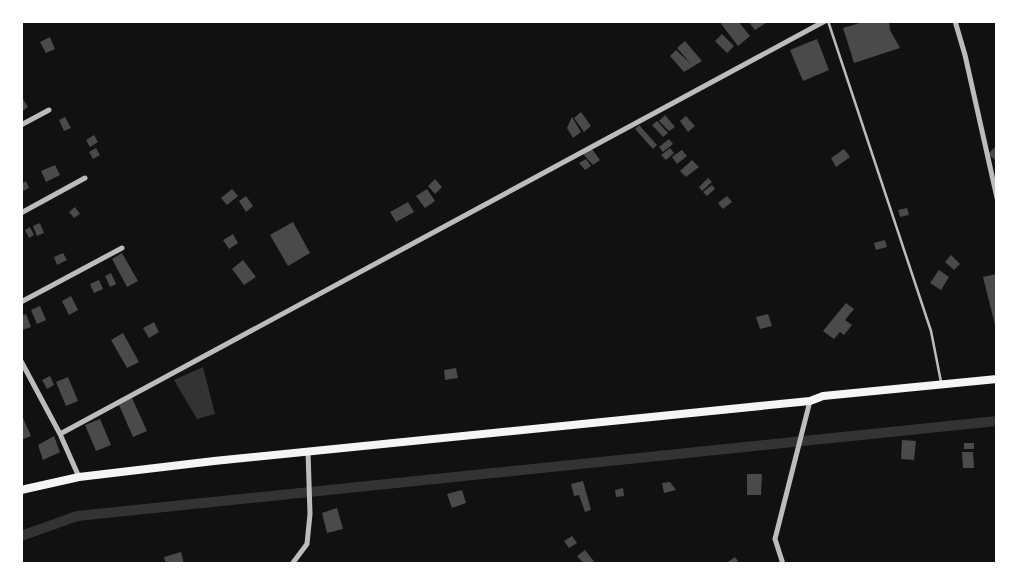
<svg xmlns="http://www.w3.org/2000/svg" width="1018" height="585" font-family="'IBM Plex Sans',sans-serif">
	<rect width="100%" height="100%" fill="#111"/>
	<path fill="#333" d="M 203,367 L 215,414 L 197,419 L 174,380 Z"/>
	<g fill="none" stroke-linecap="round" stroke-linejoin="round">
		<path stroke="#333" stroke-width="10" d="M 21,536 L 77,516 L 997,421"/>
	</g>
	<path fill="#4a4a4a" d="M 719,21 L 738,21 L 750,36 L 738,46 Z
		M 748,21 L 765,21 L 766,23 L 755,30 Z
		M 866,21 L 889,21 L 890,30 L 900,48 L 854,63 L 843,28 Z
		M 722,34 L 734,46 L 727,53 L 715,41 Z
		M 50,37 L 55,49 L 46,53 L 40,42 Z
		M 817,39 L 829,70 L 803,81 L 790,50 Z
		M 685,41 L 702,61 L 684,72 L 670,56 L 676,50 L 691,64 L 677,48 Z
		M 21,96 L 28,107 L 21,112 Z
		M 581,112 L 591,126 L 584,132 L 574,118 Z
		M 665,115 L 675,127 L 669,131 L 659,121 Z
		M 686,116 L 695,126 L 688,132 L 680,121 Z
		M 65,117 L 71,128 L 64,131 L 59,120 Z
		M 572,117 L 581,132 L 573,138 L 567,128 Z
		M 657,121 L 668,133 L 663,137 L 652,125 Z
		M 639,125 L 657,145 L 653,149 L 635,129 Z
		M 94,135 L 98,142 L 90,147 L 86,140 Z
		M 669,139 L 673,144 L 663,152 L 659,147 Z
		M 997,145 L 997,162 L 988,154 Z
		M 96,148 L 100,155 L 93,159 L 89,152 Z
		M 670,148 L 674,153 L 666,160 L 661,155 Z
		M 592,149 L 600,160 L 593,165 L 583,154 Z
		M 844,149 L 850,157 L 836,167 L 831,158 Z
		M 682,150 L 687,156 L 677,164 L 672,157 Z
		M 586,159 L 591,166 L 585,170 L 579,163 Z
		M 692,160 L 699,167 L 686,177 L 680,171 Z
		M 55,165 L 60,175 L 46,182 L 41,171 Z
		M 708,178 L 712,182 L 702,191 L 699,187 Z
		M 435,179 L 442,187 L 435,194 L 428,186 Z
		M 26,181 L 29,188 L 21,192 L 21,184 Z
		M 712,185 L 715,189 L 707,196 L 703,192 Z
		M 232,189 L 238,196 L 227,205 L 221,198 Z
		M 427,189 L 435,201 L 425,208 L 416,196 Z
		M 246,196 L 253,206 L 246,212 L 239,201 Z
		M 727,196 L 732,202 L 723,209 L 718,203 Z
		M 408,202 L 414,212 L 396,222 L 390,212 Z
		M 75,207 L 80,214 L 74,218 L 69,212 Z
		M 907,208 L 909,215 L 900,217 L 898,210 Z
		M 293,222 L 310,253 L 288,266 L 270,235 Z
		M 40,223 L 44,233 L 37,236 L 33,226 Z
		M 30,227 L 34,235 L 29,238 L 25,230 Z
		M 233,234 L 238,243 L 229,249 L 223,240 Z
		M 885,240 L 887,247 L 876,250 L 874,243 Z
		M 63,253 L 67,260 L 57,265 L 54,257 Z
		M 122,253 L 138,281 L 127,287 L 112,259 Z
		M 951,255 L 960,264 L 954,270 L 945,262 Z
		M 243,260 L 256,277 L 244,285 L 232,269 Z
		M 939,270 L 949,277 L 941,290 L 930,283 Z
		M 111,273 L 116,284 L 110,287 L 105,276 Z
		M 996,274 L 997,325 L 995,325 L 983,277 Z
		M 99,280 L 103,289 L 94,293 L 90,284 Z
		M 71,296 L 78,310 L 69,315 L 62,301 Z
		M 846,303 L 854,309 L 845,320 L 852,325 L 844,335 L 840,332 L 834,339 L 823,331 Z
		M 40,306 L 46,320 L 37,324 L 31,310 Z
		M 26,314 L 31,327 L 22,330 L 21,316 Z
		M 768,314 L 772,326 L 760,329 L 756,317 Z
		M 154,322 L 159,332 L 149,338 L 143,328 Z
		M 123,333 L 139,362 L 127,368 L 111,340 Z
		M 456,368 L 458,378 L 445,380 L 444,370 Z
		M 50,376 L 54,385 L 47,389 L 42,380 Z
		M 68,377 L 78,401 L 66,406 L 56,382 Z
		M 132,398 L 147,431 L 133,437 L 119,405 Z
		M 23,418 L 31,436 L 21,440 L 21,419 Z
		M 100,419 L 111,445 L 96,451 L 85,425 Z
		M 54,436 L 60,452 L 43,460 L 38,445 Z
		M 902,440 L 916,441 L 914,460 L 901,459 Z
		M 964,443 L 974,443 L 974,449 L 964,449 Z
		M 962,452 L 973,452 L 974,468 L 963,468 Z
		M 747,474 L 762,474 L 761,495 L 747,495 Z
		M 583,481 L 591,510 L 585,512 L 579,495 L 574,496 L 571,484 Z
		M 670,482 L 676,490 L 664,493 L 662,483 Z
		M 623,488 L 624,496 L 616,497 L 615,490 Z
		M 462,490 L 466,503 L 452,508 L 447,494 Z
		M 337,508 L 343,529 L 327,533 L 322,513 Z
		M 572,536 L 577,543 L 569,548 L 564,541 Z
		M 585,550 L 596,564 L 584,564 L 577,556 Z
		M 181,552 L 184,564 L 166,564 L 164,557 Z
		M 735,557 L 740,564 L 725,564 Z"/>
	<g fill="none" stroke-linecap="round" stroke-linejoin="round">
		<path stroke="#bcbcbc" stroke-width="2.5" d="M 828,21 L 931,331 L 941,382"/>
		<path stroke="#bcbcbc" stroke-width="5" d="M 955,21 L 965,55 L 997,198
			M 21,125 L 49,110
			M 21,213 L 85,178
			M 21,302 L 122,248
			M 21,361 L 60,434 L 79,477
			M 60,434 L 825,21
			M 292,564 L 307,544 L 310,514 L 308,451
			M 783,564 L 775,539 L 810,401"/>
		<path stroke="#f5f5f5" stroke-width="8" d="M 21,490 L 79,477 L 214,461 L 810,401 L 823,396 L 997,379"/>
	</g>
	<rect width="1018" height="585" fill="none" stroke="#ffffff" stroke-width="46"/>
</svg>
